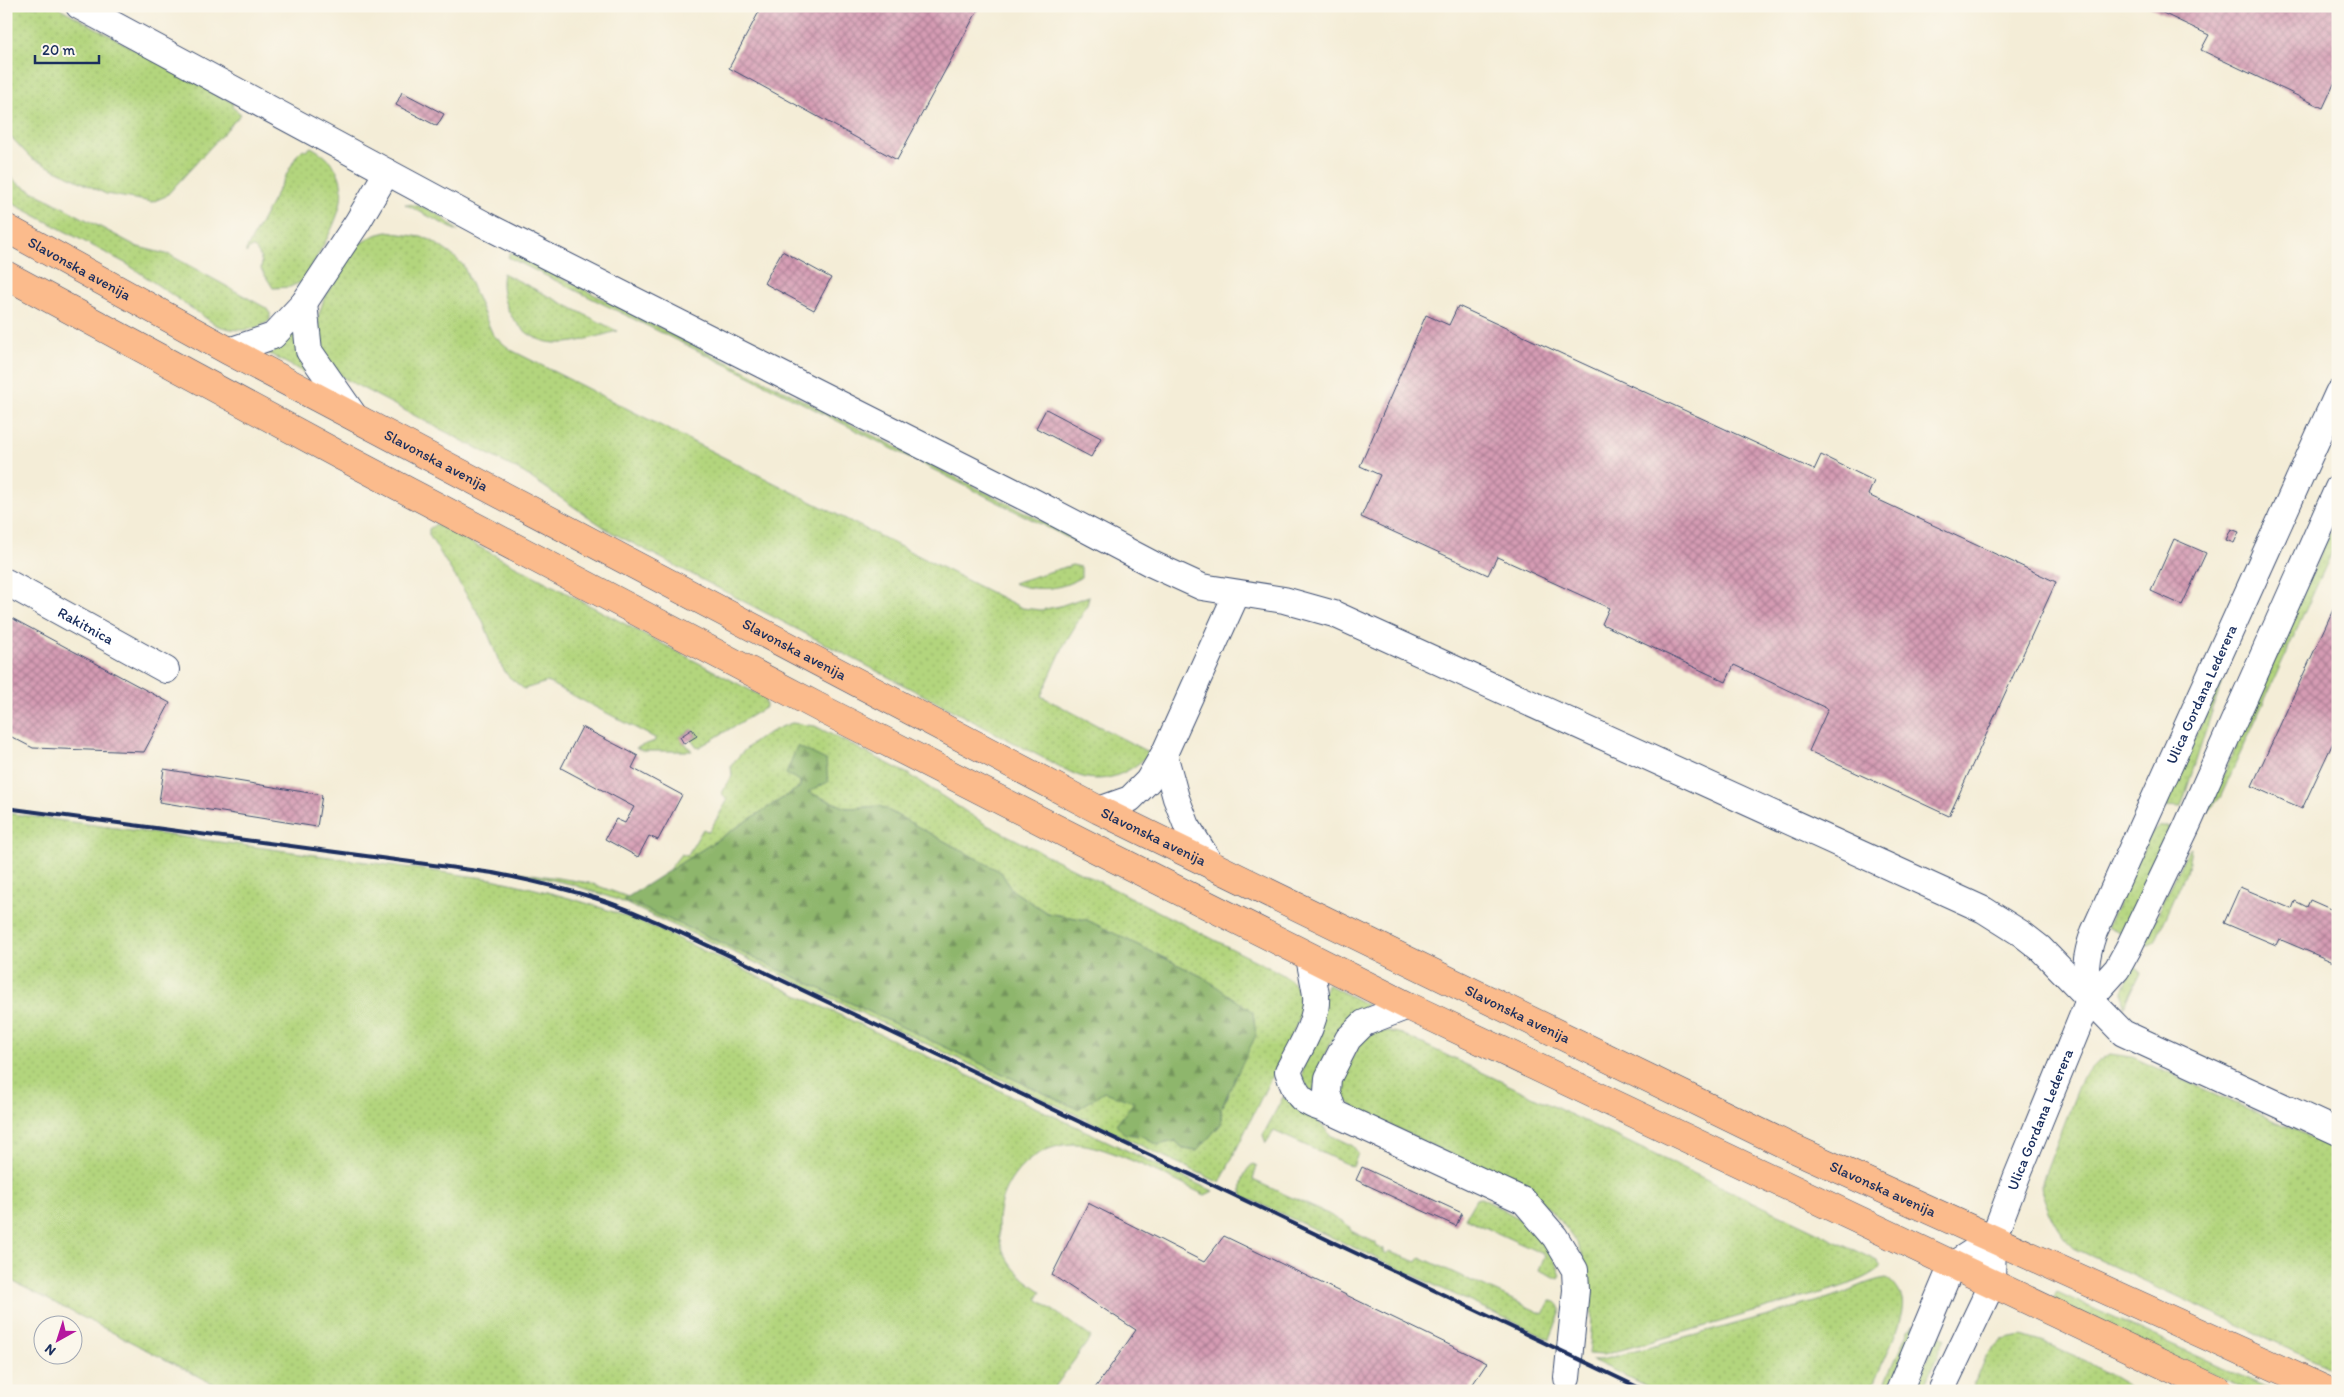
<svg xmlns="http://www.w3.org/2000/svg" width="2344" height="1397" font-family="Itim,sans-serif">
	<defs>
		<pattern id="grass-dots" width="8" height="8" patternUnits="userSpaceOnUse" patternTransform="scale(1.25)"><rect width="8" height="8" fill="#b3d57d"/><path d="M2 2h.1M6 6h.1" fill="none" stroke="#99b76e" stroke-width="1.8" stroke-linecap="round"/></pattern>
		<pattern id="forest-firs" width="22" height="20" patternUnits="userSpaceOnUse" patternTransform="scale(1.25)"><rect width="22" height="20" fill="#8eb66c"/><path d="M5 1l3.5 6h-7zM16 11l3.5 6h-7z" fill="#73945c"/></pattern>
		<pattern id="building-cross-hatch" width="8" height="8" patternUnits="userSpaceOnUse" patternTransform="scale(1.25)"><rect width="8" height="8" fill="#d59bb3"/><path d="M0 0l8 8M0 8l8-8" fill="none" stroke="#ac7f95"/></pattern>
	</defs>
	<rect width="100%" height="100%" fill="#fbf7ec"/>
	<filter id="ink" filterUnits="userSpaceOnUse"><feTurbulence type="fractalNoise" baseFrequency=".02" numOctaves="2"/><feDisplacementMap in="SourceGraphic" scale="10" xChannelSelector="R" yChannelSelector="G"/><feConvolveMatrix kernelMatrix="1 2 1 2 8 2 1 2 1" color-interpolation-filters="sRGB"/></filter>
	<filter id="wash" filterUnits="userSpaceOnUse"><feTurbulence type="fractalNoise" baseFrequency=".0096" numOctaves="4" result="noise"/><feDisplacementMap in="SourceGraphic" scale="20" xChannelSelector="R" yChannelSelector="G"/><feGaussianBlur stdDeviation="1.12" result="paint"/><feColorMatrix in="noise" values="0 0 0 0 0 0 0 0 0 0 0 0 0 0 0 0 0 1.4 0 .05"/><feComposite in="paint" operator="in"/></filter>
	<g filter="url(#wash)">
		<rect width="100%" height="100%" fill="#f4edd7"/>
		<path fill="url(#grass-dots)" stroke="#67826e" d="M 6,6 L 56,6 L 233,103 L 232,107 L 241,114 L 166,196 L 152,202 L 106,194 L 31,158 L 13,139 L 6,135 Z
			M 311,147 C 357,172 343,209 323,246 C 316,258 310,271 301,282 L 290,287 L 273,288 L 261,269 C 263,260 260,254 254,248 L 250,248 L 246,253 L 246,250 L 297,155 L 303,149 L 306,151 Z
			M 6,171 L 17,183 L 138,247 L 170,255 L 266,308 L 270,313 L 270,320 C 253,333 235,332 216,325 L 127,264 L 6,200 Z
			M 405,204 C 429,205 442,216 459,232 Z
			M 387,232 L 421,237 L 431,240 L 452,255 L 463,265 L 493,335 L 511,350 L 1022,608 L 1041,610 L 1060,606 L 1089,596 L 1087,606 L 1064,645 L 1041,696 L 1150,753 C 1133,771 1108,784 1083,777 C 1072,774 1061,767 1051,762 L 611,532 L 524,473 L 347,380 L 333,370 L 321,354 L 318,317 L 324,299 L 354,247 L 375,235 Z
			M 510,252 L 1090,545 L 1092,550 L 739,371 L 508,257 Z
			M 503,273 L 617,331 C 577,342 541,357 512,317 C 504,305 500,287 503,273 Z
			M 295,332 L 308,368 L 307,371 L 303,372 L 264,351 Z
			M 2338,515 L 2338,539 L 2220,798 L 2207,812 Z
			M 436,524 L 765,698 L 766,707 L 698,748 L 691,739 L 697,736 L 692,729 L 680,737 L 692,751 L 643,751 L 636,748 L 655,741 L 655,738 L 547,682 L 524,689 L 508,676 L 500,664 L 483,621 L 429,535 L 429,529 Z
			M 1072,565 L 1081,567 L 1081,577 C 1062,590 1035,592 1013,583 Z
			M 2230,656 L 2181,807 L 2165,806 Z
			M 792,723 L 815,726 L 908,774 L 985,824 L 1278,972 C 1300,984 1305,998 1298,1022 L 1220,1183 L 737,954 L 618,900 L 571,884 L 506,870 L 590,883 L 628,897 L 624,900 L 696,931 L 1078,1109 L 1104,1092 L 1134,1102 L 1125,1134 L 1143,1136 L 1158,1145 L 1175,1141 L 1184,1149 L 1197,1151 L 1221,1124 L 1221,1108 L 1229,1094 L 1203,977 L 1087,920 L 1047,913 L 1012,890 L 1001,872 L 880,806 L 847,808 L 807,792 L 800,781 L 800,787 L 667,872 L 681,854 L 687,856 L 703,829 L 709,832 L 727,801 L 722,793 L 732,776 L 731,766 C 745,745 768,731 792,723 Z
			M 6,813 L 492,879 C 548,891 599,905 651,926 L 1213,1191 L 1205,1195 C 1174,1181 1105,1143 1074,1144 C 1020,1145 983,1204 1004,1253 C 1012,1270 1026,1281 1041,1291 L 1037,1299 L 1091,1337 L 1052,1391 L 227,1391 L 6,1278 Z
			M 2161,826 L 2169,826 L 2171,829 L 2124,935 L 2107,927 L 2151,833 Z
			M 2191,848 L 2188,868 L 2155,942 L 2149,945 L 2144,943 L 2188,850 Z
			M 2134,966 L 2141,972 L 2124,1007 L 2123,991 Z
			M 1327,984 L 1367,1005 L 1340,1029 L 1330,1043 L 1319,1068 L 1313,1096 L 1302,1077 L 1303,1069 Z
			M 1389,1031 L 1402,1034 L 1877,1261 L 1881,1267 C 1865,1284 1808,1296 1784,1303 C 1724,1321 1664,1338 1603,1355 L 1589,1354 C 1593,1320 1595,1274 1577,1243 C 1567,1227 1552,1212 1539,1199 L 1352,1106 C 1347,1101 1342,1097 1342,1090 C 1341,1078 1357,1044 1367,1037 C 1374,1032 1381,1032 1389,1031 Z
			M 2110,1054 L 2132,1057 L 2338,1149 L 2338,1371 L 2074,1248 C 2055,1231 2048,1210 2040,1187 L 2082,1078 L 2097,1063 Z
			M 1283,1097 L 1318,1121 L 1330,1135 L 1353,1146 L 1358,1153 L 1353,1167 L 1274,1131 L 1266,1143 L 1263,1135 Z
			M 1253,1164 L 1257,1166 L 1253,1180 L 1328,1214 L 1349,1226 L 1351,1231 L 1376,1243 L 1376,1246 L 1382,1249 L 1384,1248 L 1384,1252 L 1387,1254 L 1389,1252 L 1417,1262 L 1420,1257 L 1543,1314 L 1550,1301 C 1557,1301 1559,1304 1561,1310 L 1550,1339 L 1243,1196 C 1239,1185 1244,1170 1253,1164 Z
			M 1481,1198 C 1521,1218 1546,1231 1561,1276 L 1559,1279 L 1539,1270 L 1545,1255 L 1465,1218 L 1476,1199 Z
			M 1886,1278 C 1893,1282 1900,1291 1902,1299 C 1907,1318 1878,1371 1870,1391 L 1657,1391 L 1592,1360 L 1601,1360 C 1676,1341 1750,1320 1825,1299 C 1846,1294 1865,1281 1886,1278 Z
			M 2057,1292 L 2274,1391 L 2249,1391 L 2053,1301 Z
			M 1915,1324 L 1890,1391 L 1882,1391 L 1908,1330 Z
			M 1938,1334 L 1945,1338 L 1922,1391 L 1913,1391 Z
			M 2022,1336 L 2053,1346 L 2086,1361 L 2136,1391 L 1975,1391 L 1972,1389 L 1985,1357 L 2002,1340 Z"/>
		<path fill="url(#forest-firs)" stroke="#547265" d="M 797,746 L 826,760 L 828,782 L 808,792 L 847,808 L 880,806 L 1001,872 L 1012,890 L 1047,913 L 1087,920 L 1203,977 L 1253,1012 L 1256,1035 L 1221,1108 L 1221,1124 L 1197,1151 L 1184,1149 L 1175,1141 L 1158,1145 L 1143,1136 L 1125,1134 L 1116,1125 L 1134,1102 L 1104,1092 L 1078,1109 L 696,931 L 623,900 L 800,787 L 800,781 L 786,774 Z"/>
		<g id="blocks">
			<path fill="url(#building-cross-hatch)" d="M 762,6 L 980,6 L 897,160 L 729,68 Z
				M 2148,6 L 2338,6 L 2338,75 L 2323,108 L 2201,50 L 2209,35 Z
				M 402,92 L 444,114 L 437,126 L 396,105 Z
				M 782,251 L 831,278 L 814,310 L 764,283 Z
				M 1458,306 L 1814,470 L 1821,455 L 1874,481 L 1868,495 L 2056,582 L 1949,816 L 1809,751 L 1828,709 L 1734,665 L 1726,682 L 1602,624 L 1609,608 L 1497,557 L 1488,575 L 1361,517 L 1380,475 L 1360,466 L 1426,315 L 1449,325 Z
				M 1046,409 L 1101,438 L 1091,457 L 1036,428 Z
				M 2231,529 L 2239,532 L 2234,543 L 2226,540 Z
				M 2174,539 L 2206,553 L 2182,605 L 2151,591 Z
				M 2338,599 L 2338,732 L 2302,809 L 2252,786 Z
				M 6,615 L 170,703 L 144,752 L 33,748 L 6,734 Z
				M 582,727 L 638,756 L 632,768 L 682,795 L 658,840 L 649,836 L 638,857 L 605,839 L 616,819 L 625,823 L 634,807 L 561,768 Z
				M 692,729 L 697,736 L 684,744 L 680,737 Z
				M 164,769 L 322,795 L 317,827 L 159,802 Z
				M 2240,887 L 2292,909 L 2295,901 L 2307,907 L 2310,900 L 2335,911 L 2333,916 L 2338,918 L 2338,964 L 2279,939 L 2276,945 L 2224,923 Z
				M 1362,1167 L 1462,1213 L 1456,1226 L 1356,1180 Z
				M 1088,1203 L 1204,1262 L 1224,1236 L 1487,1363 L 1468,1391 L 1093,1391 L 1136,1330 L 1052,1275 Z"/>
		</g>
	</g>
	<g filter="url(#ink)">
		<use href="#blocks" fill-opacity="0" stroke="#3c4c70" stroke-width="1"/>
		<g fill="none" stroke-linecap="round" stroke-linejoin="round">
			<g stroke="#3c4c70" stroke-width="28">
				<g id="minor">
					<path d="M 79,6 L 491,228 L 1032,501 L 1152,564 L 1202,587 L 1284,600 L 1334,614 L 1984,910 L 2022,934 L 2040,948 L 2123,1033 L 2338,1132"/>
					<path d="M 304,303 L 309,351 L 353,414"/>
					<path d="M 229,351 L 273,336 L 304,303 L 357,223 L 387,172"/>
					<path id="s1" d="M 6,582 L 166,670"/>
					<path d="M 1164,754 L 1176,798 L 1187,826 L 1210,863"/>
					<path d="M 1099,810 L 1130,799 L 1148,781 L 1164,754 L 1237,593"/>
					<path d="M 1309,957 C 1311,969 1314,982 1316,995 C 1318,1021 1300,1048 1288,1071 C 1298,1103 1304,1102 1334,1113 L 1524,1201 L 1555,1237 L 1575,1270 L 1576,1290 L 1567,1378"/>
					<path id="s2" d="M 2089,1000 C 2084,972 2085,958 2094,932 L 2338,393"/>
					<path d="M 1334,1113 L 1327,1092 L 1328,1078 L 1348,1039 L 1364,1023 L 1408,1006"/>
					<path d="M 1899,1391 L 1952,1265 L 1993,1239"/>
					<path id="s3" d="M 1941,1391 L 1992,1284 L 1993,1239 L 2017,1176 L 2089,1000 L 2117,969 L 2128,949 L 2187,826 L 2338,488"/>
				</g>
			</g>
			<g stroke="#3c4c70" stroke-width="29">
				<g id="major">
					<path id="s4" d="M 6,228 L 229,351 L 1099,810 L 1786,1145 L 2328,1391"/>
					<path d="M 6,275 L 341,456 L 824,710 L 1098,850 L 1408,1006 L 2219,1391"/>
				</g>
			</g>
			<use href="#minor" stroke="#fff" stroke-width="26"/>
			<use href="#major" stroke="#fbbb8c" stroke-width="28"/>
			<path stroke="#1b2f5e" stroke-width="4" d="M 6,808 L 493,873 C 528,880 563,888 598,899 C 645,914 690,938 735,958 L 1646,1391"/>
		</g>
	</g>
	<g text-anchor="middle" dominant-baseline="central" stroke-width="5" stroke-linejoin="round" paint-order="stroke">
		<g font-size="15" fill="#1b2f5e" stroke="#fbf7ec">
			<text stroke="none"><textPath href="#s4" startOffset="84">Slavonska avenija</textPath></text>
			<text stroke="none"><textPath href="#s4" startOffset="489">Slavonska avenija</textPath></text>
			<text stroke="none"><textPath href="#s1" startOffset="91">Rakitnica</textPath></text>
			<text stroke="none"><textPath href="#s4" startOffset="894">Slavonska avenija</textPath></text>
			<text stroke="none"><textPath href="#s2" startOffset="330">Ulica Gordana Lederera</textPath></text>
			<text stroke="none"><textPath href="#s4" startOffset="1299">Slavonska avenija</textPath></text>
			<text stroke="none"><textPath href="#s4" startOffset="1704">Slavonska avenija</textPath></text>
			<text stroke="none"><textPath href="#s3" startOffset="292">Ulica Gordana Lederera</textPath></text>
			<text stroke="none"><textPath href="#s4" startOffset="2109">Slavonska avenija</textPath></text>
		</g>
	</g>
	<rect width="2344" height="1397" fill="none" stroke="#fbf7ec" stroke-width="25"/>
	<g transform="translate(58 1340) rotate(219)"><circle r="24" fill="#fbf7ec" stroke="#a1a7b3"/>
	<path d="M0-4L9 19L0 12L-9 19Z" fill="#b5179e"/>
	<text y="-8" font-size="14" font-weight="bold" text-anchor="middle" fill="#1b2f5e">N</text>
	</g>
	<path d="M35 55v8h64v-8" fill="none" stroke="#1b2f5e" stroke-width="2.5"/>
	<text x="42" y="55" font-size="15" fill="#1b2f5e" stroke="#fbf7ec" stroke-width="4" paint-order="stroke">20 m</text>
</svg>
